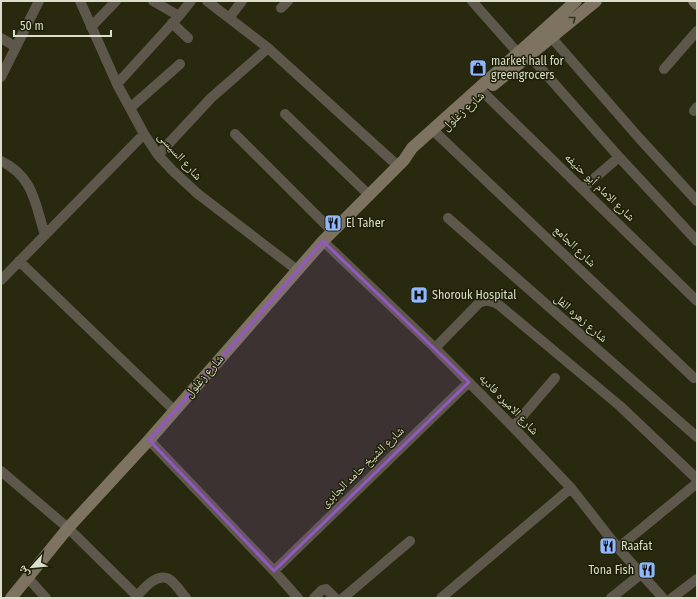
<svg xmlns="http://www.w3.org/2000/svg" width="698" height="599" font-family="'Fira Sans Condensed','Noto Naskh Arabic',sans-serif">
	<rect width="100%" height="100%" fill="#28290e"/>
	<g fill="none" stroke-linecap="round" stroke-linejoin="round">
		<path stroke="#5e584c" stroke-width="10" d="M 80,1 L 117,84 L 144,134 L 158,155 L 173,171 L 198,194 L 297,270
			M 153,1 L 179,16 L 191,1
			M 207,1 L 268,48 L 398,166
			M 472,1 L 517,52
			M 281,8 L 288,1
			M 229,18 L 242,1
			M 172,23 L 188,38
			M 91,27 L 116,1
			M 551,37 L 640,139 L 697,201
			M 1,38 L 16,47
			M 529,55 L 619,157 L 697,241
			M 664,69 L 697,31
			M 1,77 L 39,1
			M 117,84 L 179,16
			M 484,93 L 697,301
			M 130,108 L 180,64
			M 694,111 L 697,107
			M 285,114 L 369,195
			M 235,134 L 333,232
			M 437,134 L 694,378
			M 158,155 L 211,98 L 268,48
			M 1,161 C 34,177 35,204 45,235
			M 583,188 L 619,157
			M 448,218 L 697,437
			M 323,241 L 435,348 L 513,427 L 571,488 L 618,548 L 663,598
			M 19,261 L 175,411
			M 1,280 L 144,134
			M 435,348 L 479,303 C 487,299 492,301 499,305 L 620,406 L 697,479
			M 513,427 L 555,378
			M 149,440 L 274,571 L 298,598
			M 1,471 L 68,528 L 137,596
			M 618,548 L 697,483
			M 274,571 L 469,382
			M 28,578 L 46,598
			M 135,598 C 143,590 156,572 169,579 C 175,583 181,592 186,598
			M 314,598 L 322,590 L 326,589 L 335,598
			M 343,598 L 410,541
			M 441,598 L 571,488
			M 611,598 L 641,574
			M 672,598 L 697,579"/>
		<path stroke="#7d7360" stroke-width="12" d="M 694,1 L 697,4
			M 493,85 L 596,1
			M 11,598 L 68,528 L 149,440 L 323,241 L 404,160 L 412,148 L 576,1"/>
	</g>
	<defs><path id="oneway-chevron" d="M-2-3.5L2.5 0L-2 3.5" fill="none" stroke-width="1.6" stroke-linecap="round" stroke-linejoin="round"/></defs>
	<use stroke="#36351c" href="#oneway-chevron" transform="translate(573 19) rotate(-38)"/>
	<path fill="#9358c2" fill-opacity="0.2" stroke="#9358c2" stroke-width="3" stroke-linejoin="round" d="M 323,241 L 469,382 L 274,571 L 149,440 Z"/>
	<defs>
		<g id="shop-square" transform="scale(0.9)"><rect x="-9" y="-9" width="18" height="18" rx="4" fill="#91b8fd" stroke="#1e2005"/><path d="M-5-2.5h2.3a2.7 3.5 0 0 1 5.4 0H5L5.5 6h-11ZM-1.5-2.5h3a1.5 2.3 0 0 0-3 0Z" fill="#111"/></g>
		<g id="restaurant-square" transform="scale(0.9)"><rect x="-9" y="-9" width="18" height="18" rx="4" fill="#91b8fd" stroke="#1e2005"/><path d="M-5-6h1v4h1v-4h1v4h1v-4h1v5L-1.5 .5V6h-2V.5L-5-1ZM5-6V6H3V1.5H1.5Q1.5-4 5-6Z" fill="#111"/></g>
		<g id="hospital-square" transform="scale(0.9)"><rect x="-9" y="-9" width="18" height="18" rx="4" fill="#91b8fd" stroke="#1e2005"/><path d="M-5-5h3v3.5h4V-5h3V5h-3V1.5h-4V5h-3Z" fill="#111"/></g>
	</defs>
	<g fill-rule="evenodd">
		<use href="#shop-square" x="478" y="68"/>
		<use href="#restaurant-square" x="333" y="223"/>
		<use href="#hospital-square" x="419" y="295"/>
		<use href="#restaurant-square" x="608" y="546"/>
		<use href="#restaurant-square" x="647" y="570"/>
	</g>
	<g text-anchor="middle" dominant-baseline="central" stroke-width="3" stroke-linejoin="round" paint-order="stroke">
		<g font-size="12" fill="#dcdecd" stroke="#1e2005" text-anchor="start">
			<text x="491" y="61">market hall for<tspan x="491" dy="14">greengrocers</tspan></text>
			<text x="346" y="223">El Taher</text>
			<text x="432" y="295">Shorouk Hospital</text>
			<text x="621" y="546">Raafat</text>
			<text x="634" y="570" text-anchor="end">Tona Fish</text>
		</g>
		<g font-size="12" fill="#dcdecd" stroke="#1e2005">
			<text transform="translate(463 111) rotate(-42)">شارع زغلول</text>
			<text transform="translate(180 156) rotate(48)">شارع السيسى</text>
			<text transform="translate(600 187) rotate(44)">شارع الامام أبو حنيفه</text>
			<text transform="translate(575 246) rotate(44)">شارع الجامع</text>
			<text transform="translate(581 318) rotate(41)">شارع زهره الفل</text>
			<text transform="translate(204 376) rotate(-49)">شارع زغلول</text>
			<text transform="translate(509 404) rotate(46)">شارع الاميره فاديه</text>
			<text transform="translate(362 467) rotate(-44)">شارع الشيخ حامد الجابرى</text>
		</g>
	</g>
	<rect width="698" height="599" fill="none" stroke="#dcdecd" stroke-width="4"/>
	<g transform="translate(32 567) rotate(243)" stroke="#1e2005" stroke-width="3" paint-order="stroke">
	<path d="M0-3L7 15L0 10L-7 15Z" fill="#dcdecd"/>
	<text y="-6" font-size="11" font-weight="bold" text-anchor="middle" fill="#dcdecd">ش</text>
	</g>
	<path d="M14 30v6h97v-6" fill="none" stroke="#dcdecd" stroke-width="2"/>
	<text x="20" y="30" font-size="12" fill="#dcdecd" stroke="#1e2005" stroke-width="3" paint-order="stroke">50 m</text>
</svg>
